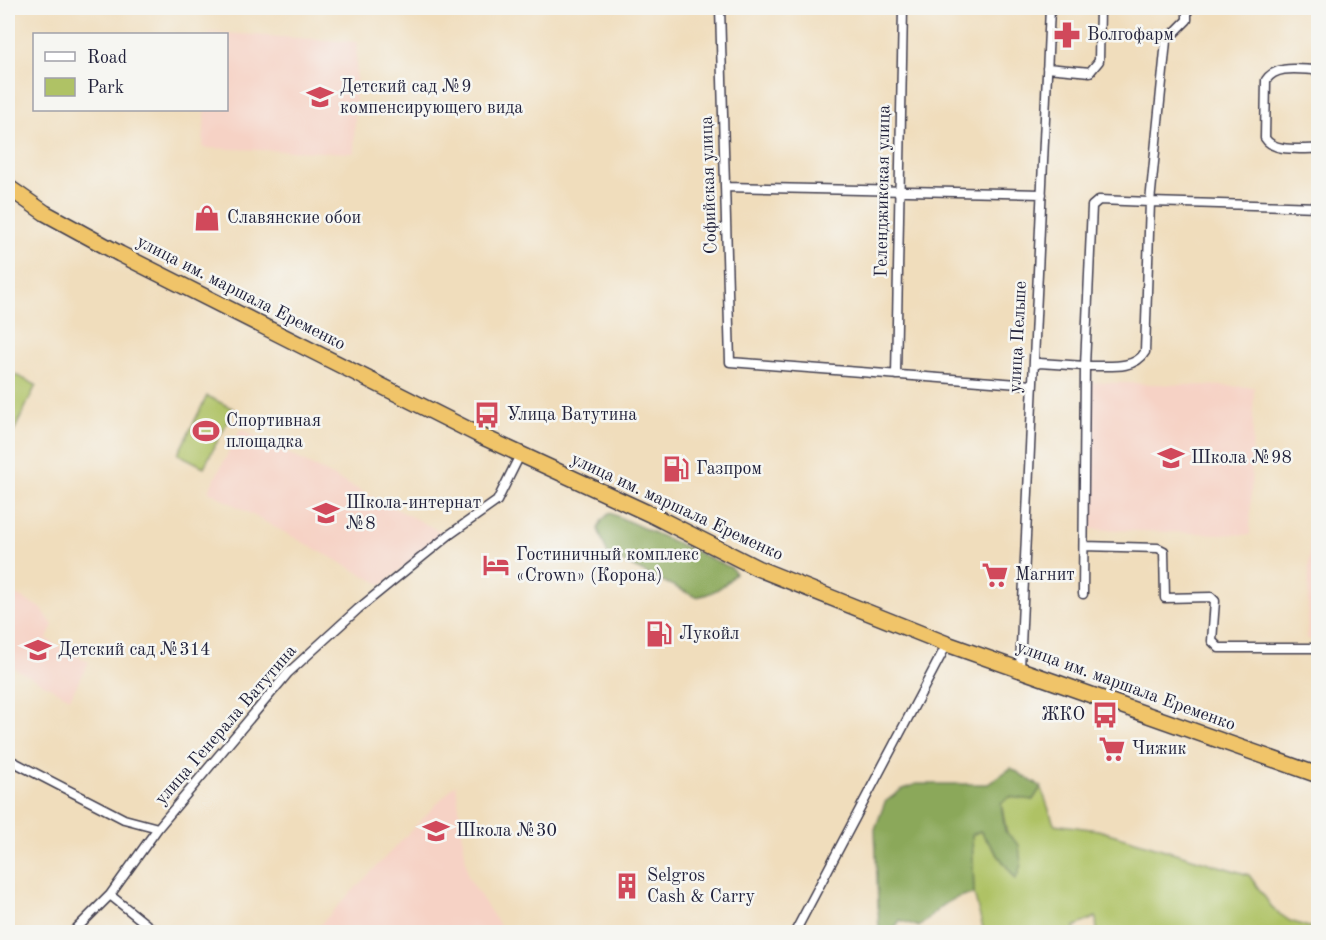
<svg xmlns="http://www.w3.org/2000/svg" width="1326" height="940" font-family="'Old Standard TT',serif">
	<rect width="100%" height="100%" fill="#f6f6f2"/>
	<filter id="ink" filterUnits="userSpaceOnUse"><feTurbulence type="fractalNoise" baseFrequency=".0167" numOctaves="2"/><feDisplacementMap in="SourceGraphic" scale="12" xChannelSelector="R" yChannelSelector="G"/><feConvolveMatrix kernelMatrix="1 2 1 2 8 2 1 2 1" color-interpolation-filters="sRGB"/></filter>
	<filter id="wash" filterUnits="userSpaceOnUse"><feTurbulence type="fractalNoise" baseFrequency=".008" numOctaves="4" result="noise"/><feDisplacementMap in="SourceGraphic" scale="24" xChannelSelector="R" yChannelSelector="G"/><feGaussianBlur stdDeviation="1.35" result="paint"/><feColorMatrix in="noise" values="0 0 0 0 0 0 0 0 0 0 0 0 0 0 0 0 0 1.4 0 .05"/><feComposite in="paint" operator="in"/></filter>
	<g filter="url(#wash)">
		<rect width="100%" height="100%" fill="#f0ddbc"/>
		<path fill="#f6d2c5" d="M 209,32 L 357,42 L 354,153 L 203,148 L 205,110 L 226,110 L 226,34 L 209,34 Z
			M 1092,382 L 1254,387 L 1250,535 L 1086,529 Z
			M 241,429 L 445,534 L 382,585 L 208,491 Z
			M 1310,532 L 1318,532 L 1318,639 L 1307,639 Z
			M 8,591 L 41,608 L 53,625 L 47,639 L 89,662 L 70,698 L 8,665 Z
			M 456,784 L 468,877 L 504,932 L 313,932 Z"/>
		<path fill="#afc265" stroke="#687250" stroke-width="1.5" d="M 8,371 L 36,385 L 8,444 Z
			M 207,396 L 234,409 L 204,467 L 178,454 Z
			M 1041,787 L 1054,824 L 1098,830 L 1249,875 L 1274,910 L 1290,921 L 1318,930 L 1318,932 L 1097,932 L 1096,917 L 1074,927 L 1076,932 L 984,932 L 974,894 L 972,834 L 980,831 L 1015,878 L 1001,802 L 1010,797 L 1033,800 Z"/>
		<path fill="#8ba85a" stroke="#56654a" stroke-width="1.5" d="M 610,513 L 732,568 L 735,573 C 725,587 713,594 696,597 L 608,555 L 598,529 L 602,520 Z
			M 1011,768 L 1041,787 L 1033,800 L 1010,797 L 1001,803 L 1005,831 L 1019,845 L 1021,865 L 1016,879 L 980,831 L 972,835 L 974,894 C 949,896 937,910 919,927 L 900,920 L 893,932 L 879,932 L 875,829 L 885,802 L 901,790 L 916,784 L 988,784 Z"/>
	</g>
	<g filter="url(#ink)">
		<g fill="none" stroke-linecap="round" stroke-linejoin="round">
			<g stroke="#413e4e" stroke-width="11">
				<path id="street" d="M 720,8 L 730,362 L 1032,385
					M 1187,8 L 1187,20 L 1166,41 L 1150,202 L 1318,207
					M 1047,68 L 1090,72 L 1099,61 L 1100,8
					M 1318,70 C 1301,70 1277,64 1266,80 L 1265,138 C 1274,153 1302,148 1318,149
					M 726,187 L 1042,194
					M 1099,200 L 1150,202 L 1145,352 C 1134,371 1105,365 1085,366 L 1092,206 Z
					M 1034,366 L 1039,363 L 1085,366 L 1083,594
					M 896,375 L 903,8
					M 1084,546 L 1158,548 L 1164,551 L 1165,598 L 1211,597 L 1215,601 L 1212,641 L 1219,648 L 1318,648
					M 1020,668 L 1050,8
					M 8,759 L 124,819 L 158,828
					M 110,895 L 156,932
					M 73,932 L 110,895 L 158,828 L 288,673 L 358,609 L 449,535 L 497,501 L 520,455
					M 795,932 L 947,644"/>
			</g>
			<g stroke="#413e4e" stroke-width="18">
				<path id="highway" d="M 8,187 L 45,213 L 120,254 L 481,436 L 652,515 L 757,568 L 947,644 L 1318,775"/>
			</g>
			<use href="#street" stroke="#fff" stroke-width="8"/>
			<use href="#highway" stroke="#f0c469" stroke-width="15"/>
		</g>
	</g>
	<defs>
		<g id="pharmacy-bare" transform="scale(2.07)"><path d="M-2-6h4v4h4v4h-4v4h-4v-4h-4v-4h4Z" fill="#d1495b" stroke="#f6f6f2" stroke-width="2.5" paint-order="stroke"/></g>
		<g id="school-bare" transform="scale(2.07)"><path d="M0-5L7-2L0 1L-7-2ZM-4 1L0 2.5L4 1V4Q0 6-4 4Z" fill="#d1495b" stroke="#f6f6f2" stroke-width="2.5" paint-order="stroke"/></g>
		<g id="shop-bare" transform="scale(2.07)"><path d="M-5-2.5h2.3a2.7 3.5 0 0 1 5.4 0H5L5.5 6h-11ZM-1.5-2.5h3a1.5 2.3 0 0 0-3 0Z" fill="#d1495b" stroke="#f6f6f2" stroke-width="2.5" paint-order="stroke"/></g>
		<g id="bus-bare" transform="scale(2.07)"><path d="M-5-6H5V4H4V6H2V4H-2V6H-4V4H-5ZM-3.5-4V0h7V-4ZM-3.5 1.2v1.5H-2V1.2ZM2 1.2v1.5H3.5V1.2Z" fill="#d1495b" stroke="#f6f6f2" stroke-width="2.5" paint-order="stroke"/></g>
		<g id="stadium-bare" transform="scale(2.07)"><path d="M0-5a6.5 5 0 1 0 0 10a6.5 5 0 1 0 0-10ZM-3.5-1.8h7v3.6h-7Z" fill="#d1495b" stroke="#f6f6f2" stroke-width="2.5" paint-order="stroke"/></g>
		<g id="fuel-bare" transform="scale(2.07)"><path d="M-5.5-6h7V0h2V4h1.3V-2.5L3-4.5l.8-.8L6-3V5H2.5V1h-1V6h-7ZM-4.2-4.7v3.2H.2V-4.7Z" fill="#d1495b" stroke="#f6f6f2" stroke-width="2.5" paint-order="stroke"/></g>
		<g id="hotel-bare" transform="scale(2.07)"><path d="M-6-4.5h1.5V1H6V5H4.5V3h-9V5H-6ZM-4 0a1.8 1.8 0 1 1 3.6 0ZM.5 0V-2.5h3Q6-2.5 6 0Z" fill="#d1495b" stroke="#f6f6f2" stroke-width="2.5" paint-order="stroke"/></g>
		<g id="supermarket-bare" transform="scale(2.07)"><path d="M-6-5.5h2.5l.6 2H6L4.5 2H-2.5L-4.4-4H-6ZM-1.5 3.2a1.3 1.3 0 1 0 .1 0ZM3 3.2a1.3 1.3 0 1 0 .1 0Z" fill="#d1495b" stroke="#f6f6f2" stroke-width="2.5" paint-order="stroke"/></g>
		<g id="building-bare" transform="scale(2.07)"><path d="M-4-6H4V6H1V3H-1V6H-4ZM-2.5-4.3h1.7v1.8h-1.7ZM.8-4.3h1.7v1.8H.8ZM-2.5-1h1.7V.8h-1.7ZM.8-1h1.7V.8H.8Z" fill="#d1495b" stroke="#f6f6f2" stroke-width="2.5" paint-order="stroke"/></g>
	</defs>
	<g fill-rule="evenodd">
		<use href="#pharmacy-bare" x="1067" y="35"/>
		<use href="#school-bare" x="320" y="97"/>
		<use href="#shop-bare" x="207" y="218"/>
		<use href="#bus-bare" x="487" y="415"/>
		<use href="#stadium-bare" x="206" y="431"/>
		<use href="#school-bare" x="1171" y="458"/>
		<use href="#fuel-bare" x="676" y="469"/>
		<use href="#school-bare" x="326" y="513"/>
		<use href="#hotel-bare" x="496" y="565"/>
		<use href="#supermarket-bare" x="995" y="575"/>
		<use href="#fuel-bare" x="659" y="634"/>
		<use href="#school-bare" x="38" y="650"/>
		<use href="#bus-bare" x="1105" y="715"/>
		<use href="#supermarket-bare" x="1112" y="749"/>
		<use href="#school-bare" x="436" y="831"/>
		<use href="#building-bare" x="627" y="886"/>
	</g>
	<g text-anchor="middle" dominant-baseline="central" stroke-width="5" stroke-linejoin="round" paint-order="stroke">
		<g font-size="18" fill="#22223b" stroke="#f6f6f2" text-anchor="start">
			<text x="1087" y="35">Волгофарм</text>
			<text x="340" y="87">Детский сад №9<tspan x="340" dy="21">компенсирующего вида</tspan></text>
			<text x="227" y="218">Славянские обои</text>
			<text x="507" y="415">Улица Ватутина</text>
			<text x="226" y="421">Спортивная<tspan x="226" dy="21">площадка</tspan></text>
			<text x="1191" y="458">Школа №98</text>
			<text x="696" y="469">Газпром</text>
			<text x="346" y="503">Школа-интернат<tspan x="346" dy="21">№8</tspan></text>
			<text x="516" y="555">Гостиничный комплекс<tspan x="516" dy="21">«Crown» (Корона)</tspan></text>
			<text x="1015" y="575">Магнит</text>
			<text x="679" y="634">Лукойл</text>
			<text x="58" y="650">Детский сад №314</text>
			<text x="1085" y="715" text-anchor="end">ЖКО</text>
			<text x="1132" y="749">Чижик</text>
			<text x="456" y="831">Школа №30</text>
			<text x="647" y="876">Selgros<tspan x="647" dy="21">Cash &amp; Carry</tspan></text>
		</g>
		<g font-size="18" fill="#22223b" stroke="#f6f6f2">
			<text transform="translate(709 185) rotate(-92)">Софийская улица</text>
			<text transform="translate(883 191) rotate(-89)">Геленджикская улица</text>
			<text transform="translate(241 293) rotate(27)">улица им. маршала Еременко</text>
			<text transform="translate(1018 337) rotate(-87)">улица Пельше</text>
			<text transform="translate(677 507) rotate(25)">улица им. маршала Еременко</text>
			<text transform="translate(1126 686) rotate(20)">улица им. маршала Еременко</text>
			<text transform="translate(226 725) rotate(-49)">улица Генерала Ватутина</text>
		</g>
	</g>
	<rect width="1326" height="940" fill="none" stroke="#f6f6f2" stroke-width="30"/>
	<rect x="33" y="33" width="195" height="78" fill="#f6f6f2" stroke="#a1a1a9" stroke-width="1.5"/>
	<rect x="45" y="52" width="30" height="9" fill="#ffffff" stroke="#a1a1a9" stroke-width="1.5"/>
	<text x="87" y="63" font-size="18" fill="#22223b">Road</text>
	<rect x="45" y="78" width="30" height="18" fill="#afc265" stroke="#a1a1a9" stroke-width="1.5"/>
	<text x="87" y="93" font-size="18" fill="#22223b">Park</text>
</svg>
